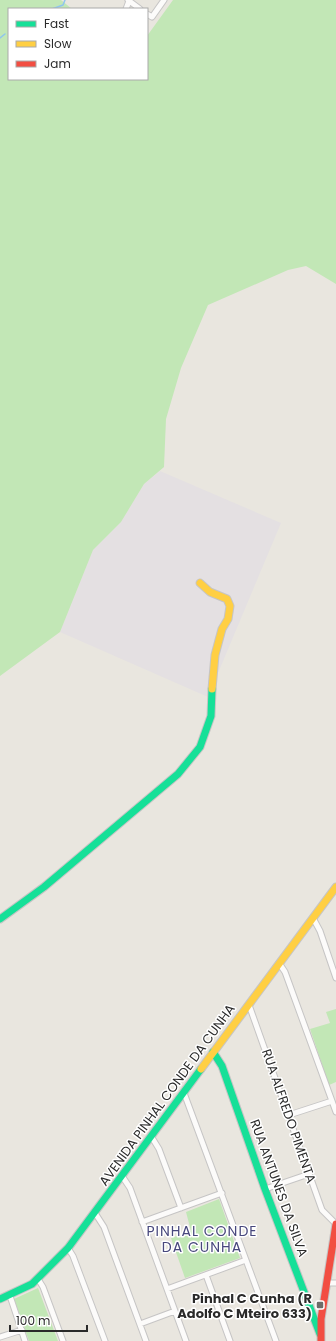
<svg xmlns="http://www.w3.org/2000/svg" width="336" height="1341" font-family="Poppins,sans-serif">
	<rect width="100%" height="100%" fill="#e9e6df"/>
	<path fill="#e4e0e2" d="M 160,471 L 281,523 L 208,697 L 60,632 L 93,550 L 121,522 L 144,484 Z"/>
	<path fill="#c2e7b6" d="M 0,0 L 61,0 L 72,9 L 9,9 L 9,79 L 147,79 L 147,36 L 173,0 L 336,0 L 336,284 L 306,266 L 288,270 L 208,305 L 181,368 L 166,419 L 164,467 L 144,484 L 121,522 L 93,550 L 60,632 L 0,676 Z
		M 336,1009 L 336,1082 L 329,1085 L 310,1029 L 330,1023 L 326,1012 Z
		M 219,1199 L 240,1258 L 185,1278 L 171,1238 L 191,1231 L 186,1212 Z
		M 38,1288 L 58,1341 L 29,1341 L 14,1299 Z"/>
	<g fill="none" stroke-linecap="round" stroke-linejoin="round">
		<path stroke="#8fc5ee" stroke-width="1.5" d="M 52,9 L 63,5 L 65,0
			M 0,38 L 5,34"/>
		<g stroke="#c6c5c5" stroke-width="7">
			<path id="street" d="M 128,0 L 140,9
				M 126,9 L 129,1
				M 147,14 L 152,17 L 164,0
				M 313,918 L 320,931 L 336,978
				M 279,963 L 285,972 L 336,1112
				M 249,1005 L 322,1210 L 336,1224
				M 184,1093 L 276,1341
				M 289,1115 L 332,1101
				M 151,1136 L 159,1149 L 181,1208
				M 122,1176 L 130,1188 L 186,1341
				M 265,1189 L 309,1174
				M 95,1213 L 104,1227 L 146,1341
				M 142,1222 L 222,1193
				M 68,1248 L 73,1256 L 105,1341
				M 206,1275 L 230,1341
				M 38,1279 L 43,1287 L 63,1341
				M 327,1283 L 336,1283
				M 167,1289 L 246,1260
				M 10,1296 L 25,1341
				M 140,1324 L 175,1311
				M 0,1337 L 22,1330"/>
		</g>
		<g stroke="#c6c5c5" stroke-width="9">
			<path id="fast" d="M 0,919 L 44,887 L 178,774 L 200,747 L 211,716 L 212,689
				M 213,1052 L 222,1066 L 265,1189 L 320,1334
				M 0,1299 L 32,1284 L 68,1248 L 201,1069"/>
		</g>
		<g stroke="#c6c5c5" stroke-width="9">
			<path id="slow" d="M 200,583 L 210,592 L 227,599 L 230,606 L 228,619 L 222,629 L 215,655 L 212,689
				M 201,1069 L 336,887"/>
		</g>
		<g stroke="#c6c5c5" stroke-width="9">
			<path id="jam" d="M 321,1341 L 321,1319 L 336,1224"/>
		</g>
		<use href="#street" stroke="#fcfbfa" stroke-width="5"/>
		<use href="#fast" stroke="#16e098" stroke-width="7"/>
		<use href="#slow" stroke="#ffcf43" stroke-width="7"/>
		<use href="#jam" stroke="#f24e42" stroke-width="7"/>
	</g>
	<rect fill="#6d6c69" stroke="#fff" stroke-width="1.5" x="316" y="1301" width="8" height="8" rx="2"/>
	<g text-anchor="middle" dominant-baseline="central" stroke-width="3" stroke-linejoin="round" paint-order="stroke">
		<g font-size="13" fill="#2a2a2a" stroke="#fff">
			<text transform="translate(167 1095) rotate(-54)">AVENIDA PINHAL CONDE DA CUNHA</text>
			<text transform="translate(289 1116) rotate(71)">RUA ALFREDO PIMENTA</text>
			<text transform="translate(279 1188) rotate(70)">RUA ANTUNES DA SILVA</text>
		</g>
		<g font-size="13" font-weight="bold" fill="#2a2a2a" stroke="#fff" text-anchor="end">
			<text x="312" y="1298">Pinhal C Cunha (R<tspan x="312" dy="15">Adolfo C Mteiro 633)</tspan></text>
		</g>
		<g font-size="14" letter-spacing="1" fill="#48487d" stroke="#fff">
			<text x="202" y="1231">PINHAL CONDE<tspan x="202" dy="16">DA CUNHA</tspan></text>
		</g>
	</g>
	<rect x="8" y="8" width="140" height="72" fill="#ffffff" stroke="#aaaaaa"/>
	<rect x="16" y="21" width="20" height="6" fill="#16e098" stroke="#aaaaaa"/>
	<text x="44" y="28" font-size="12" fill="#2a2a2a">Fast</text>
	<rect x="16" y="41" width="20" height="6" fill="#ffcf43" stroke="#aaaaaa"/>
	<text x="44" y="48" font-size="12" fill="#2a2a2a">Slow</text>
	<rect x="16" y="61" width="20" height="6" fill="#f24e42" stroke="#aaaaaa"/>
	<text x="44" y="68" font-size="12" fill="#2a2a2a">Jam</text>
	<path d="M10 1325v6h77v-6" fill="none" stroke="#2a2a2a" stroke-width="2"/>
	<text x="16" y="1325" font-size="12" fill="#2a2a2a" stroke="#ffffff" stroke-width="3" paint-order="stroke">100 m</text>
</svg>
